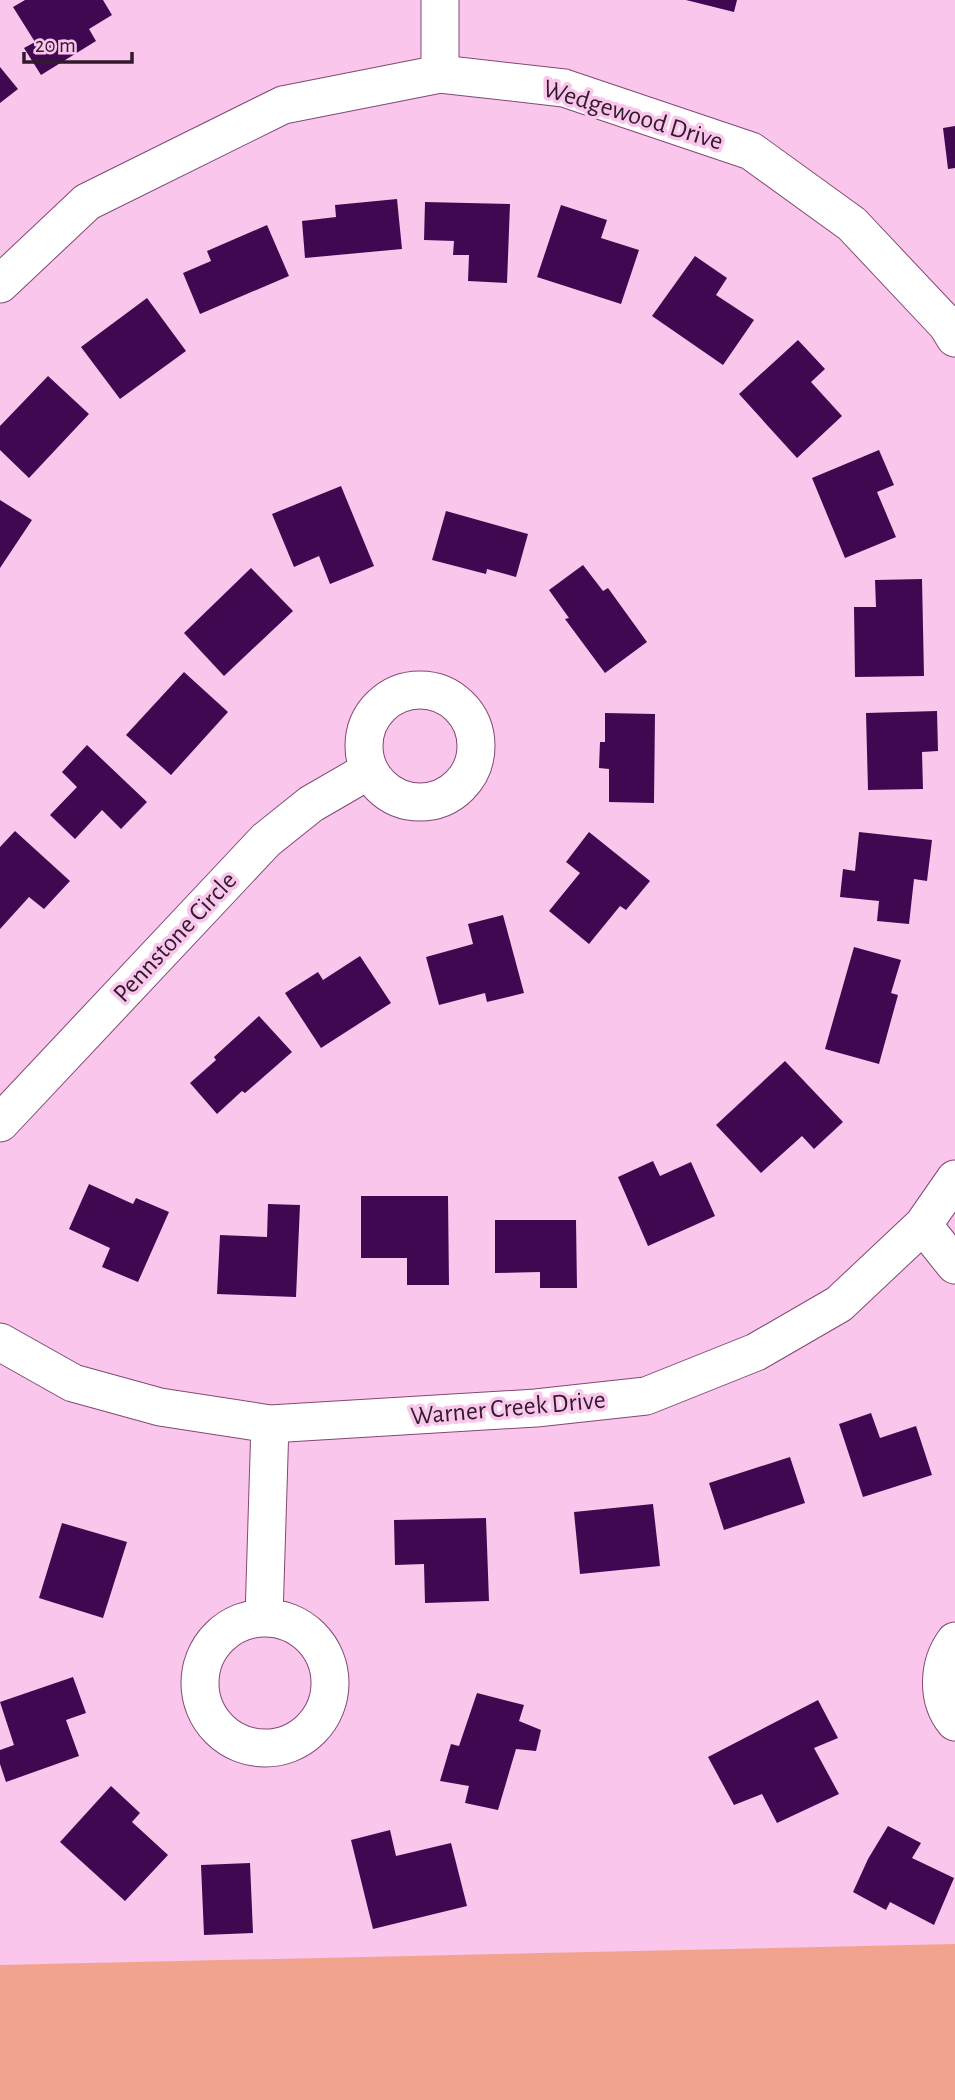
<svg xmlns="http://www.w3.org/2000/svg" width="955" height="2100" font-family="'Alegreya Sans',sans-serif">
	<rect width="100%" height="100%" fill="#fac6ec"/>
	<path fill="#f2a38d" d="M 955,1944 L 955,2100 L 0,2100 L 0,1965 Z"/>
	<path fill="#410852" d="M 25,0 L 103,0 L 112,15 L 89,29 L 96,41 L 41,75 L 24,48 L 35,42 L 13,7 Z
		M 686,0 L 737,0 L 734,12 Z
		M 0,67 L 18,89 L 0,103 Z
		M 955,126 L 955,168 L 948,169 L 943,128 Z
		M 397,199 L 402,249 L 305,258 L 302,221 L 336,217 L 335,205 Z
		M 425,202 L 510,204 L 507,283 L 468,281 L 469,255 L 453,255 L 454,241 L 424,240 Z
		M 561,205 L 607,220 L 601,238 L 639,250 L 621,304 L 537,277 Z
		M 267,225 L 289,276 L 200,314 L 183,273 L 211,261 L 207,251 Z
		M 695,256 L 727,278 L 716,295 L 754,320 L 723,365 L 652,316 Z
		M 147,298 L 186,351 L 120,399 L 81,347 Z
		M 798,340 L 825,369 L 811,382 L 842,416 L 797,458 L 739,394 Z
		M 48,376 L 89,414 L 29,478 L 0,450 L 0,426 Z
		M 879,450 L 894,485 L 877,492 L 896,537 L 845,558 L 812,478 Z
		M 341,486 L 374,566 L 330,584 L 319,556 L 294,567 L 272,514 Z
		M 0,500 L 32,520 L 0,568 Z
		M 446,511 L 528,534 L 516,577 L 487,569 L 486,574 L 432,560 Z
		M 583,565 L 603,591 L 608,588 L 647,642 L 605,673 L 565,619 L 569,618 L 549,590 Z
		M 251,568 L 293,611 L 224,676 L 184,633 Z
		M 922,579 L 924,676 L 855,677 L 854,607 L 876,607 L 875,580 Z
		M 184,672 L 228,712 L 171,775 L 126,735 Z
		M 937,711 L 938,751 L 922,752 L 923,789 L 868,790 L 866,713 Z
		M 605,713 L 655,714 L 654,803 L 609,802 L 609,769 L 599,768 L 600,742 L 605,742 Z
		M 87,745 L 147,802 L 121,829 L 102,810 L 75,839 L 50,815 L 77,787 L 62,772 Z
		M 15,831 L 70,881 L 44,909 L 29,897 L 0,929 L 0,847 Z
		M 589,832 L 650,881 L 626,910 L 620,906 L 589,944 L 549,911 L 580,873 L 566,862 Z
		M 859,832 L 932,840 L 927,881 L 914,879 L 909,924 L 877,921 L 879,901 L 840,897 L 843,869 L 855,871 Z
		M 503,915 L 524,993 L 487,1002 L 485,993 L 439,1005 L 426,957 L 473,944 L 468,924 Z
		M 854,947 L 901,960 L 891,993 L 898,995 L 879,1064 L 825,1049 Z
		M 360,956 L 391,1003 L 321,1048 L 285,993 L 318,972 L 323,980 Z
		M 259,1016 L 292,1052 L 245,1093 L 242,1091 L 217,1114 L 190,1083 L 216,1060 L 214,1057 Z
		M 785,1061 L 843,1122 L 814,1149 L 802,1136 L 761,1173 L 716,1125 Z
		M 653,1161 L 660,1176 L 691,1162 L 715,1216 L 648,1246 L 618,1177 Z
		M 89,1184 L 133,1204 L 136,1198 L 169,1212 L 138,1282 L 102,1267 L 110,1248 L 69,1229 Z
		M 361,1196 L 448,1196 L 449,1285 L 407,1285 L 407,1258 L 361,1258 Z
		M 268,1204 L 300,1205 L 296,1297 L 217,1294 L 220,1235 L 267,1237 Z
		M 495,1220 L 576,1220 L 577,1288 L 540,1288 L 540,1272 L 495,1273 Z
		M 871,1413 L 880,1438 L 916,1426 L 932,1475 L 863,1497 L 839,1424 Z
		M 790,1457 L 805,1503 L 724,1530 L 709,1483 Z
		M 653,1504 L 660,1566 L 580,1574 L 574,1512 Z
		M 486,1518 L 489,1601 L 425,1603 L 424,1564 L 395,1565 L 394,1520 Z
		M 62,1523 L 127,1542 L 103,1618 L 39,1598 Z
		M 73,1677 L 86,1713 L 66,1720 L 79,1756 L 6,1782 L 0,1764 L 0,1750 L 14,1745 L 0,1702 Z
		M 477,1693 L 524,1705 L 519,1721 L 541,1730 L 536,1751 L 516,1749 L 498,1810 L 465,1803 L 469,1786 L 440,1781 L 451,1744 L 459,1746 Z
		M 818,1700 L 838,1738 L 814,1748 L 839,1794 L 777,1823 L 762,1794 L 734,1805 L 708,1757 Z
		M 111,1786 L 140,1813 L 132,1822 L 168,1855 L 125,1901 L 60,1842 Z
		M 888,1826 L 921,1843 L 912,1858 L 954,1878 L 934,1925 L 890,1902 L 886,1910 L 853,1892 L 868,1859 Z
		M 390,1830 L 396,1856 L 451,1843 L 467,1906 L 373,1929 L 351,1840 Z
		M 250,1863 L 253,1933 L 204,1935 L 201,1865 Z"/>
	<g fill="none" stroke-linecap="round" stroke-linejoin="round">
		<g stroke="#814974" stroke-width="39">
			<path id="minor" d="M 440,0 L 440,74
				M 0,284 L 87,202 L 283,105 L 440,74 L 564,88 L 751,151 L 852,224 L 947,325 L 955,338
				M364 746a56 56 0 1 1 112 0a56 56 0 1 1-112 0Z
				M 0,1123 L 266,840 L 311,804 L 368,771
				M 923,1225 L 955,1265
				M 0,1342 L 73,1383 L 160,1407 L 270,1424 L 536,1408 L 646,1396 L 756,1352 L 839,1304 L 923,1225 L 955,1179
				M 264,1617 L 270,1424
				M200 1683a65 65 0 1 1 130 0a65 65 0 1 1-130 0Z
				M 955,1641 C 938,1664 936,1699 955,1722"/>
		</g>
		<use href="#minor" stroke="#fff" stroke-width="37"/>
	</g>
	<g text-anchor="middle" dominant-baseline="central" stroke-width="7" stroke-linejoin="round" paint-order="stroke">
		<g font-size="26" fill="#311a2c" stroke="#fac6ec">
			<text transform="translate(633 115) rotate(17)">Wedgewood Drive</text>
			<text transform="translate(175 937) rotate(-47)">Pennstone Circle</text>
			<text transform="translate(508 1408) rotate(-5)">Warner Creek Drive</text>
		</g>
	</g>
	<path d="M24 52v10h108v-10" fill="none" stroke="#311a2c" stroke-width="3.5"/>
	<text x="35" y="52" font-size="21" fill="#311a2c" stroke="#fac6ec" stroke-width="5" paint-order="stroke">20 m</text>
</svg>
